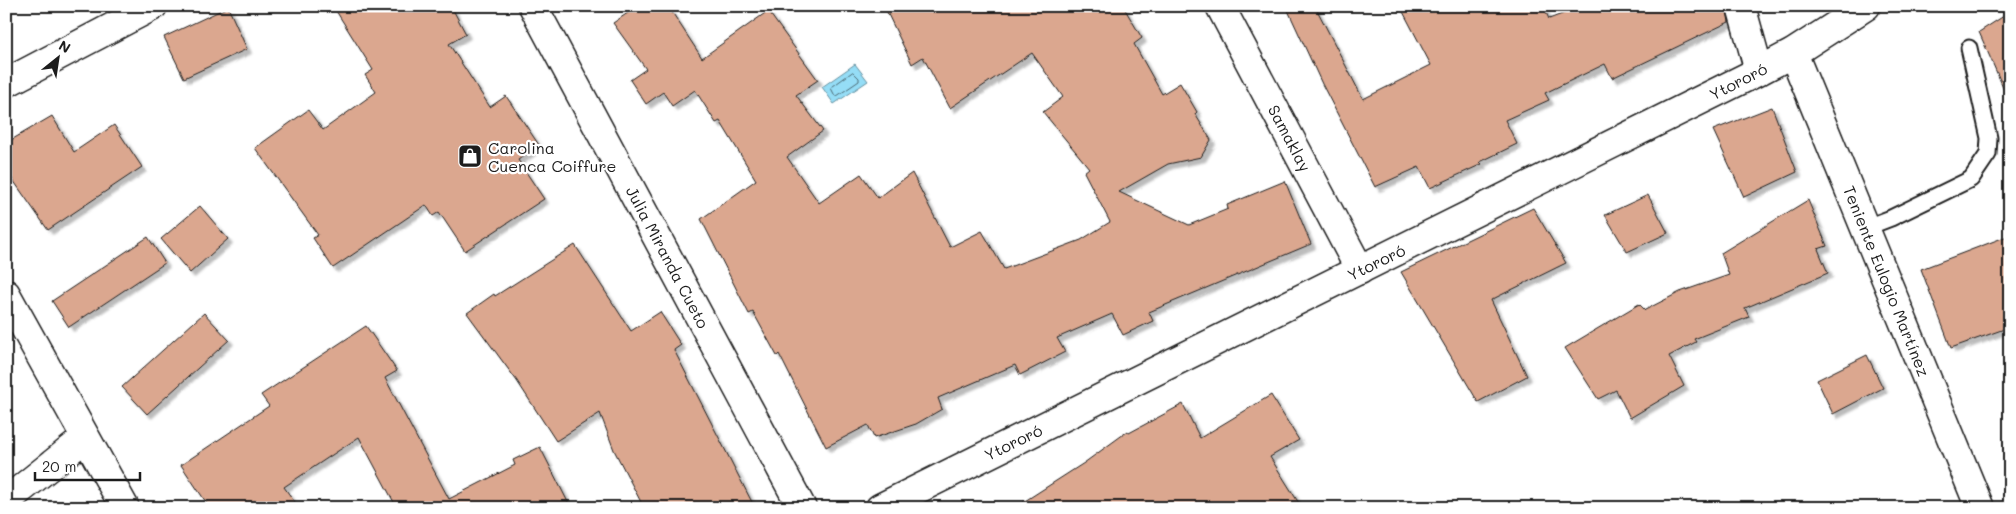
<svg xmlns="http://www.w3.org/2000/svg" width="2016" height="514" font-family="Mali,sans-serif">
	<defs>
		<filter id="shadow"><feDropShadow dx="4.5" dy="4.5" stdDeviation="1" flood-color="#0004"/></filter>
	</defs>
	<rect width="100%" height="100%" fill="#fff"/>
	<filter id="ink" filterUnits="userSpaceOnUse"><feTurbulence type="fractalNoise" baseFrequency=".02" numOctaves="2"/><feDisplacementMap in="SourceGraphic" scale="10" xChannelSelector="R" yChannelSelector="G"/><feConvolveMatrix kernelMatrix="1 2 1 2 8 2 1 2 1" color-interpolation-filters="sRGB"/></filter>
	<g filter="url(#ink)">
		<path fill="#95ddf6" stroke="#65909f" d="M 855,64 L 868,81 L 834,104 L 822,87 Z"/>
		<g fill="none" stroke-linecap="round" stroke-linejoin="round">
			<path stroke="#4c6973" stroke-width="1" d="M 853,72 L 859,78 L 859,81 L 837,96 L 835,96 L 831,88 Z"/>
		</g>
		<path fill="#dba78f" stroke="#1c1c1c" filter="url(#shadow)" d="M 333,6 L 451,6 L 466,34 L 449,44 L 490,107 L 506,96 L 539,145 L 518,160 L 544,199 L 465,251 L 439,212 L 433,216 L 426,205 L 333,268 L 313,238 L 318,235 L 255,148 L 308,110 L 323,130 L 376,92 L 365,75 L 373,70 Z
			M 638,6 L 668,6 L 702,58 L 768,11 L 818,80 L 796,95 L 823,131 L 787,157 L 819,203 L 861,174 L 878,198 L 912,173 L 950,247 L 982,231 L 1004,269 L 1081,240 L 1110,222 L 1084,172 L 1089,168 L 1043,112 L 1063,97 L 1032,53 L 950,108 L 923,57 L 912,64 L 884,6 L 1123,6 L 1142,38 L 1134,44 L 1162,94 L 1180,83 L 1197,112 L 1195,114 L 1211,140 L 1201,157 L 1168,164 L 1119,192 L 1189,225 L 1228,209 L 1227,205 L 1285,181 L 1311,244 L 1149,312 L 1153,321 L 1123,335 L 1112,314 L 1057,338 L 1065,352 L 1020,375 L 1015,365 L 938,398 L 942,409 L 916,424 L 874,438 L 868,425 L 826,447 L 779,354 L 777,356 L 753,312 L 749,314 L 701,219 L 756,180 L 720,121 L 716,123 L 695,90 L 672,106 L 663,92 L 646,104 L 630,80 L 646,69 L 613,23 Z
			M 1286,6 L 1315,6 L 1363,99 L 1431,65 L 1400,6 L 1543,6 L 1549,19 L 1583,6 L 1726,6 L 1729,22 L 1612,78 L 1605,64 L 1545,93 L 1549,100 L 1505,120 L 1517,144 L 1480,162 L 1482,164 L 1430,188 L 1419,167 L 1375,187 L 1322,84 Z
			M 228,7 L 247,49 L 184,78 L 164,37 Z
			M 2010,12 L 2010,103 L 1979,32 Z
			M 1772,107 L 1797,172 L 1744,197 L 1713,130 Z
			M 52,116 L 74,152 L 114,125 L 142,167 L 48,230 L 6,170 L 6,143 Z
			M 1648,195 L 1668,233 L 1627,252 L 1605,215 Z
			M 1808,200 L 1827,246 L 1818,249 L 1828,273 L 1745,308 L 1749,317 L 1694,339 L 1696,342 L 1669,356 L 1684,386 L 1630,418 L 1616,390 L 1598,399 L 1565,348 L 1639,304 L 1645,310 L 1680,292 L 1729,275 L 1721,253 Z
			M 200,206 L 228,239 L 190,273 L 161,239 Z
			M 1533,208 L 1566,263 L 1491,300 L 1527,376 L 1478,402 L 1401,272 Z
			M 2010,235 L 2010,327 L 1951,348 L 1921,269 Z
			M 148,237 L 165,263 L 69,327 L 52,301 Z
			M 575,245 L 631,331 L 660,312 L 681,345 L 674,350 L 755,508 L 644,508 L 614,450 L 600,413 L 556,441 L 517,381 L 467,313 L 494,294 L 495,296 Z
			M 204,313 L 229,340 L 147,414 L 122,387 Z
			M 366,326 L 397,371 L 385,378 L 449,499 L 515,465 L 513,460 L 540,447 L 571,508 L 397,508 L 359,437 L 284,487 L 299,508 L 210,508 L 181,465 L 269,406 L 261,395 Z
			M 1867,355 L 1883,388 L 1833,414 L 1817,380 Z
			M 1271,395 L 1299,440 L 1270,457 L 1302,508 L 1014,508 L 1084,463 L 1128,431 L 1129,433 L 1183,404 L 1200,438 Z"/>
		<g fill="none" stroke-linecap="round" stroke-linejoin="round">
			<g stroke="#1c1c1c" stroke-width="19">
				<path id="lane" d="M 1865,228 L 1891,218 L 1971,179 L 1988,154 L 1989,138 L 1969,48"/>
			</g>
			<g stroke="#1c1c1c" stroke-width="31">
				<path id="street" d="M 1220,6 L 1360,270
					M 6,294 L 125,508
					M 6,501 L 85,438"/>
			</g>
			<g stroke="#1c1c1c" stroke-width="31">
				<path id="secondary" d="M 533,6 L 802,508
					M 1741,6 L 1759,71
					M 1793,53 L 1980,508
					M 6,83 L 153,6
					M 880,508 L 1759,71 L 1793,53 L 1866,6"/>
			</g>
			<use href="#lane" stroke="#fff" stroke-width="15"/>
			<use href="#street" stroke="#fff" stroke-width="28"/>
			<use href="#secondary" stroke="#fff" stroke-width="28"/>
		</g>
	</g>
	<defs>
		<g id="shop-square" transform="scale(1.25)"><rect x="-9" y="-9" width="18" height="18" rx="4" fill="#1c1c1c" stroke="#fff"/><path d="M-5-2.5h2.3a2.7 3.5 0 0 1 5.4 0H5L5.5 6h-11ZM-1.5-2.5h3a1.5 2.3 0 0 0-3 0Z" fill="#fff"/></g>
	</defs>
	<g fill-rule="evenodd">
		<use href="#shop-square" x="470" y="156"/>
	</g>
	<g text-anchor="middle" dominant-baseline="central" stroke-width="4.5" stroke-linejoin="round" paint-order="stroke">
		<g font-size="16" fill="#1c1c1c" stroke="#fff">
			<text transform="translate(1738 81) rotate(-27)">Ytororó</text>
			<text transform="translate(1290 138) rotate(62)">Samaklay</text>
			<text transform="translate(668 257) rotate(62)">Julia Miranda Cueto</text>
			<text transform="translate(1376 262) rotate(-26)">Ytororó</text>
			<text transform="translate(1887 281) rotate(68)">Teniente Eulogio Martínez</text>
			<text transform="translate(1013 442) rotate(-26)">Ytororó</text>
		</g>
		<g font-size="16" fill="#1c1c1c" stroke="#fff" text-anchor="start">
			<text x="488" y="147">Carolina<tspan x="488" dy="18">Cuenca Coiffure</tspan></text>
		</g>
	</g>
	<rect width="2016" height="514" fill="none" stroke="#fff" stroke-width="25"/>
	<rect x="12" y="12" width="1991" height="489" fill="none" stroke="#1c1c1c" stroke-width="2" filter="url(#ink)"/>
	<g transform="translate(58 58) rotate(30)" stroke="#ffffff" stroke-width="4" paint-order="stroke">
	<path d="M0-4L9 19L0 12L-9 19Z" fill="#1c1c1c"/>
	<text y="-8" font-size="14" font-weight="bold" text-anchor="middle" fill="#1c1c1c">N</text>
	</g>
	<path d="M35 472v8h105v-8" fill="none" stroke="#1c1c1c" stroke-width="2.5"/>
	<text x="42" y="472" font-size="15" fill="#1c1c1c" stroke="#ffffff" stroke-width="4" paint-order="stroke">20 m</text>
</svg>
